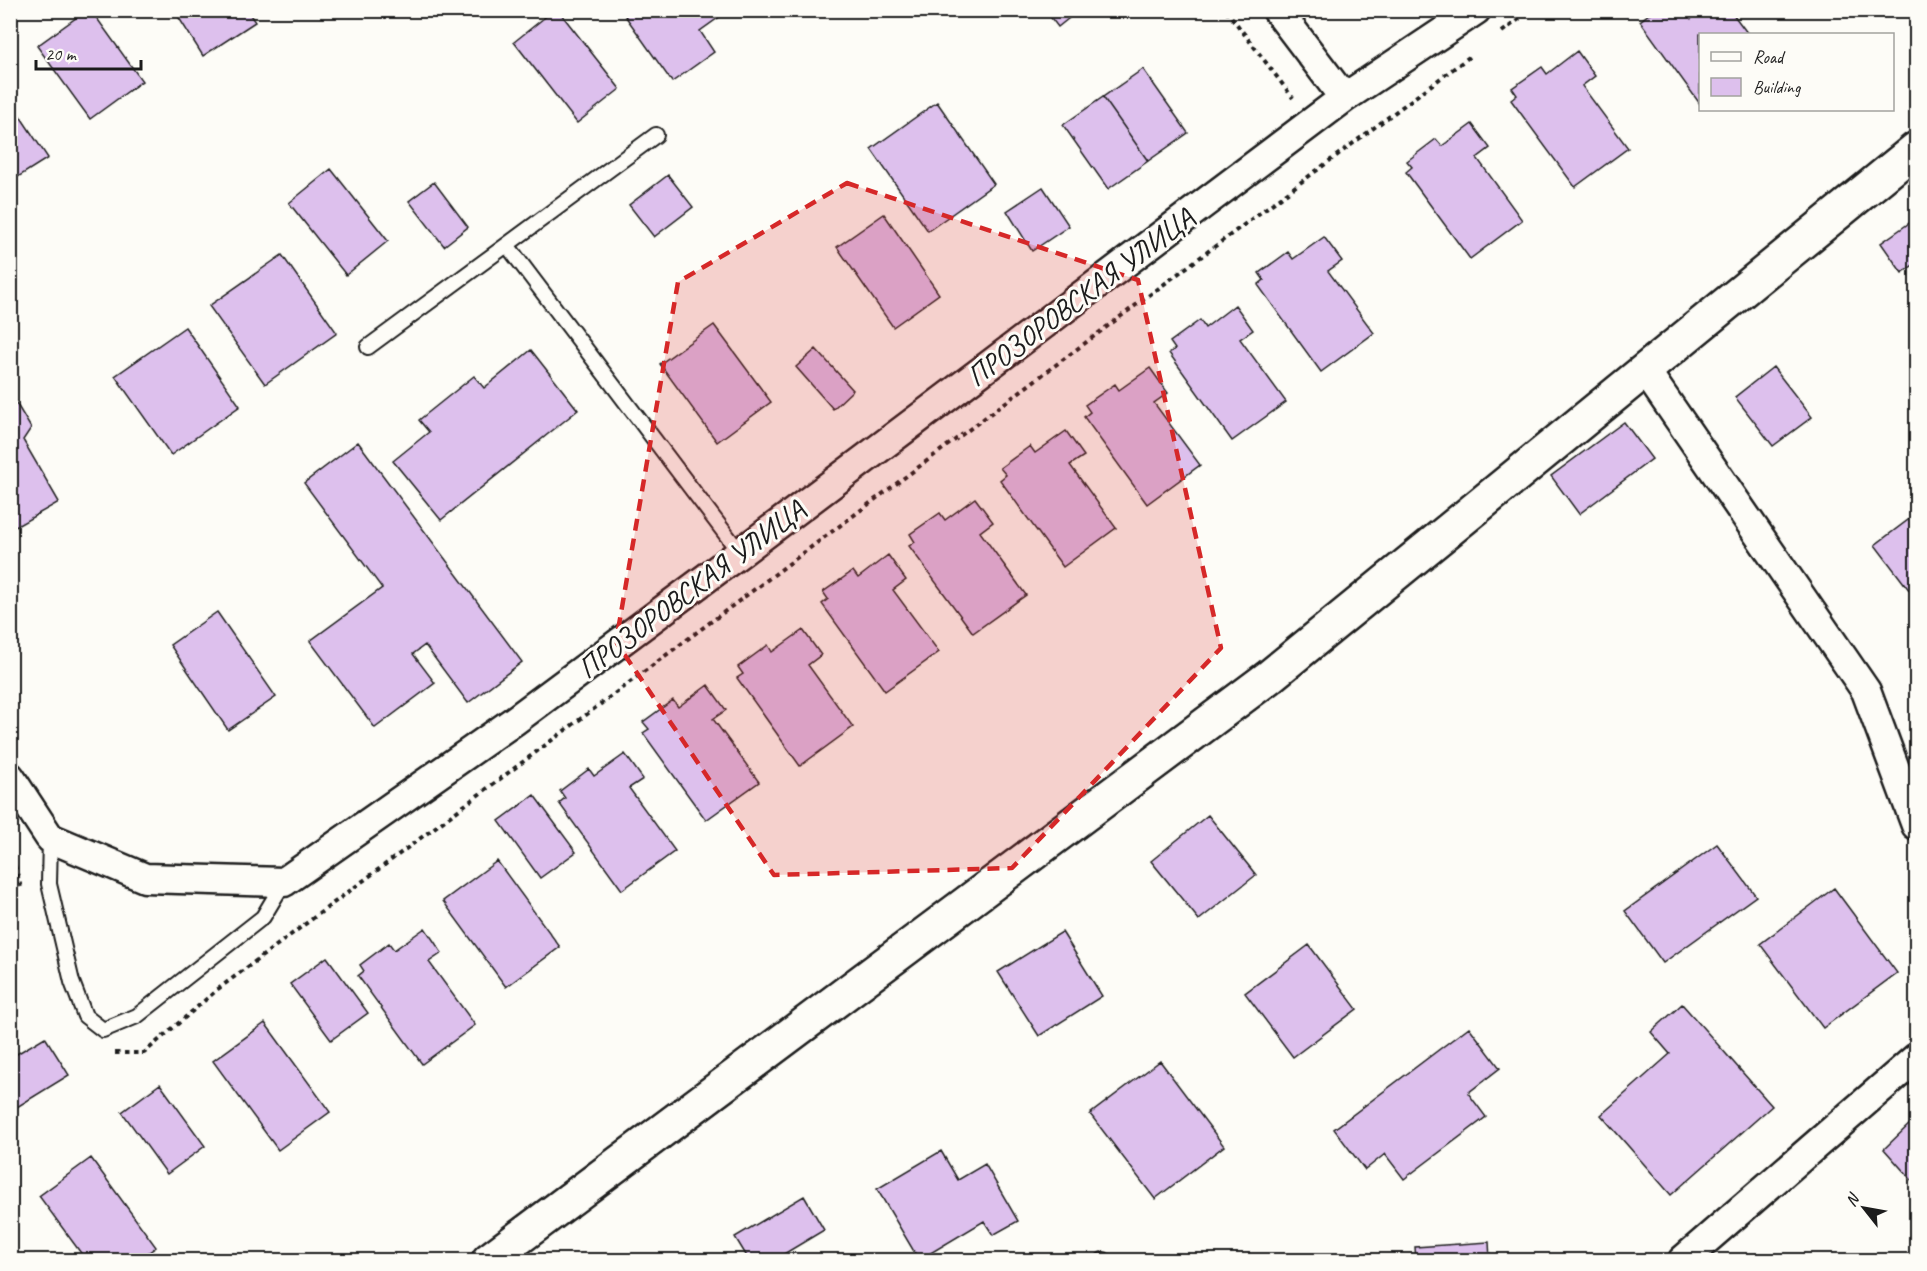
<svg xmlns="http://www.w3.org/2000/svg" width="1927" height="1271" font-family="Caveat,sans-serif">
	<rect width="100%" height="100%" fill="#fdfcf7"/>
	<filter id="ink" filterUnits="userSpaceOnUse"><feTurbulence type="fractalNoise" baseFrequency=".0167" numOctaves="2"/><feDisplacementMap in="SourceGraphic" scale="12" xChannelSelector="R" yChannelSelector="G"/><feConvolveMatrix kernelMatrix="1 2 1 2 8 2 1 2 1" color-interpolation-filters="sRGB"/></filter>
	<g filter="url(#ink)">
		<path fill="#ddc0ed" stroke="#1c1c1c" stroke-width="1.5" d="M 87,10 L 91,10 L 142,81 L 90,119 L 37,46 Z
			M 174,10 L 247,10 L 255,22 L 203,56 Z
			M 554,10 L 558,10 L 620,89 L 577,123 L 514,42 Z
			M 621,10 L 723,10 L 725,13 L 700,31 L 714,52 L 672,82 Z
			M 1045,10 L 1079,10 L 1058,27 Z
			M 1654,10 L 1685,10 L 1691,19 L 1703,10 L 1730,10 L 1748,34 L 1700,34 L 1700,104 L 1640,21 Z
			M 1577,51 L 1595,76 L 1582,86 L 1628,148 L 1575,187 L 1511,100 L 1517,95 L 1512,88 L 1542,67 L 1547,74 Z
			M 1143,69 L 1188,133 L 1148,161 L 1103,97 Z
			M 1103,97 L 1148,161 L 1108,189 L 1063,125 Z
			M 10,101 L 48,158 L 10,182 Z
			M 937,102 L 994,184 L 928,231 L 871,149 Z
			M 1472,124 L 1490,148 L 1477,158 L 1522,220 L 1470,259 L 1406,172 L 1412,167 L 1407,161 L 1436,139 L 1442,146 Z
			M 331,169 L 388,241 L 346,275 L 289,203 Z
			M 668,175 L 693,207 L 654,237 L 629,205 Z
			M 434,182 L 468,227 L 444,246 L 409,201 Z
			M 1043,187 L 1069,226 L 1032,251 L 1007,211 Z
			M 884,214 L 939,294 L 893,327 L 837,247 Z
			M 1915,219 L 1916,221 L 1916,263 L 1902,273 L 1881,243 Z
			M 1324,237 L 1342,261 L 1328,271 L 1374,333 L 1321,372 L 1258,285 L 1264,280 L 1259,273 L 1288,252 L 1293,259 Z
			M 282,255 L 337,333 L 265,384 L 209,306 Z
			M 1235,305 L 1253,330 L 1240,339 L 1286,402 L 1232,441 L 1169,353 L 1175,349 L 1170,342 L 1200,320 L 1205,328 Z
			M 714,325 L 771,402 L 717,442 L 660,364 Z
			M 185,327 L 240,406 L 171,455 L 115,376 Z
			M 816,349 L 853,390 L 833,409 L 796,367 Z
			M 531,350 L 578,410 L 441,520 L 393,461 L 429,432 L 419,420 L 474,376 L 484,388 Z
			M 1773,367 L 1812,417 L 1773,446 L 1735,397 Z
			M 1150,368 L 1168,393 L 1154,403 L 1200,465 L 1147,504 L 1084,417 L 1090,412 L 1085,405 L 1115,384 L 1119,390 Z
			M 10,393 L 31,428 L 23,440 L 59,502 L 10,530 Z
			M 1624,422 L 1652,459 L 1579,514 L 1551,476 Z
			M 1066,431 L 1084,456 L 1070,465 L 1116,528 L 1063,567 L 1000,480 L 1006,475 L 1000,468 L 1030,446 L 1035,453 Z
			M 358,442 L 522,662 L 468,703 L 425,645 L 413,654 L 435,683 L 375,728 L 310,641 L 382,588 L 304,483 Z
			M 975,498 L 993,522 L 980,532 L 1026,595 L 973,633 L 909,546 L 915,542 L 910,534 L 940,513 L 945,520 Z
			M 1916,514 L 1916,599 L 1875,545 Z
			M 888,555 L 906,580 L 893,590 L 939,652 L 885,691 L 822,604 L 828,599 L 823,592 L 853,571 L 858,578 Z
			M 217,612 L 276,697 L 228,730 L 170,645 Z
			M 803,630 L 821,655 L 808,665 L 853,727 L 800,766 L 737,678 L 743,674 L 738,667 L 768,645 L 772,652 Z
			M 708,685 L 726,710 L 713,719 L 759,782 L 706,820 L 643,733 L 649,729 L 643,722 L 673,700 L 678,707 Z
			M 625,754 L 643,779 L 629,788 L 675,851 L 622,890 L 559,803 L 565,798 L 560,791 L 589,769 L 594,776 Z
			M 534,795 L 576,852 L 540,878 L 499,821 Z
			M 1208,815 L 1256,875 L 1199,920 L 1151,861 Z
			M 1717,844 L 1756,896 L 1663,963 L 1625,911 Z
			M 497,861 L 560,947 L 506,987 L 443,901 Z
			M 1834,888 L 1897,973 L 1823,1028 L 1760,944 Z
			M 425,928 L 442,953 L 429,962 L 475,1025 L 422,1064 L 358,976 L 364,971 L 360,965 L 389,943 L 394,950 Z
			M 1062,932 L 1102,996 L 1039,1036 L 998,972 Z
			M 1309,945 L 1357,1009 L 1293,1057 L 1245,993 Z
			M 327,957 L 368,1013 L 331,1040 L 290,984 Z
			M 1682,1004 L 1772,1106 L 1671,1195 L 1601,1115 L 1670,1054 L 1651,1032 Z
			M 265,1023 L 330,1112 L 278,1150 L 213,1061 Z
			M 1469,1027 L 1500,1068 L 1468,1093 L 1486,1117 L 1404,1179 L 1385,1154 L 1365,1170 L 1334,1129 Z
			M 45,1037 L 69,1075 L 17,1107 L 10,1097 L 10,1058 Z
			M 1160,1061 L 1224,1146 L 1155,1199 L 1090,1114 Z
			M 160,1084 L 205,1146 L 167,1174 L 122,1112 Z
			M 1916,1118 L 1916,1185 L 1884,1149 Z
			M 941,1151 L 958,1180 L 985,1164 L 1018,1221 L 993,1235 L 984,1221 L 919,1260 L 877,1189 Z
			M 91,1158 L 156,1247 L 138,1260 L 86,1260 L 39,1196 Z
			M 804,1196 L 824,1230 L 774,1260 L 749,1260 L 735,1237 Z
			M 1489,1242 L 1490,1260 L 1416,1260 L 1415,1247 Z"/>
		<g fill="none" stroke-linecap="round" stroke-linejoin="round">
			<g stroke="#1c1c1c" stroke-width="18">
				<path id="lane" d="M 507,245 L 740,553
					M 368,347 L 656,135
					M 50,838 L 49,884 L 72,982 L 85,1016 L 103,1030 L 137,1016 L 263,917 L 284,882
					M 1103,1260 L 1104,1260"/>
			</g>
			<g stroke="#1c1c1c" stroke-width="33">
				<path id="street" d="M 1277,10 L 1344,98
					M 1645,370 L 1866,691 L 1916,825
					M 10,777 L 50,838 L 145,878 L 284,882 L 514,721 L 740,553 L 1344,98 L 1476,10
					M 1683,1260 L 1916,1058"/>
			</g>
			<g stroke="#1c1c1c" stroke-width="38">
				<path id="secondary" d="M 489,1260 L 1269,677 L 1916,149"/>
			</g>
			<path stroke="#1c1c1c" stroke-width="4" stroke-dasharray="4.5 4.5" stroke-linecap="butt" d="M 1226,10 L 1293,98
				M 10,17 L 20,10
				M 1502,32 L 1531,10
				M 10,848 L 22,891
				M 115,1053 L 144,1053 L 218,989 L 1469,57"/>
			<use href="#lane" stroke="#fdfcf7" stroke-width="14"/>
			<use href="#street" stroke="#fdfcf7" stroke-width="28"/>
			<use href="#secondary" stroke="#fdfcf7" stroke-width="33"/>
		</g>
	</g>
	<path fill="#d62828" fill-opacity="0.2" stroke="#d62828" stroke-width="4.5" stroke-dasharray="12 8" stroke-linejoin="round" d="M 847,183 L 1138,280 L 1221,648 L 1012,868 L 774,875 L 616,642 L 678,282 Z"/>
	<g text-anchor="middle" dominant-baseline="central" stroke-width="6" stroke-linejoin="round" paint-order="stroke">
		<g font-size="30" fill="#1c1c1c" stroke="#fdfcf7">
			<text transform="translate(1080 297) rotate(-37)">ПРОЗОРОВСКАЯ УЛИЦА</text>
			<text transform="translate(691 589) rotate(-37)">ПРОЗОРОВСКАЯ УЛИЦА</text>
		</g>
	</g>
	<rect width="1927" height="1271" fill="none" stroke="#fdfcf7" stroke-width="36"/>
	<rect x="18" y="18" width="1891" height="1235" fill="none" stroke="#1c1c1c" stroke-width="2" filter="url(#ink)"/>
	<rect x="1699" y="33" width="195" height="78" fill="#fdfcf7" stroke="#a3a29f" stroke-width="1.5"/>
	<rect x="1711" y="52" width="30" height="9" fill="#fdfcf7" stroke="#a3a29f" stroke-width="1.5"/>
	<text x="1753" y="63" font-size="18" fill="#1c1c1c">Road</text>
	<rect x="1711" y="78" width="30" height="18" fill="#ddc0ed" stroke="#a3a29f" stroke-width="1.5"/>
	<text x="1753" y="93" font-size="18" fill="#1c1c1c">Building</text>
	<g transform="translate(1864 1208) rotate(301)" stroke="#fdfcf7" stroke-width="4.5" paint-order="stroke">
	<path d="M0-4.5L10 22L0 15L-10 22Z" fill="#1c1c1c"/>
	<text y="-9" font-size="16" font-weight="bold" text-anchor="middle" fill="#1c1c1c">N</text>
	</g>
	<path d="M36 60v9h105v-9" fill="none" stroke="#1c1c1c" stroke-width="3"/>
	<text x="45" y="60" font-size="18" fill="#1c1c1c" stroke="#fdfcf7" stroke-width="4.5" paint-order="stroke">20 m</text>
</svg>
